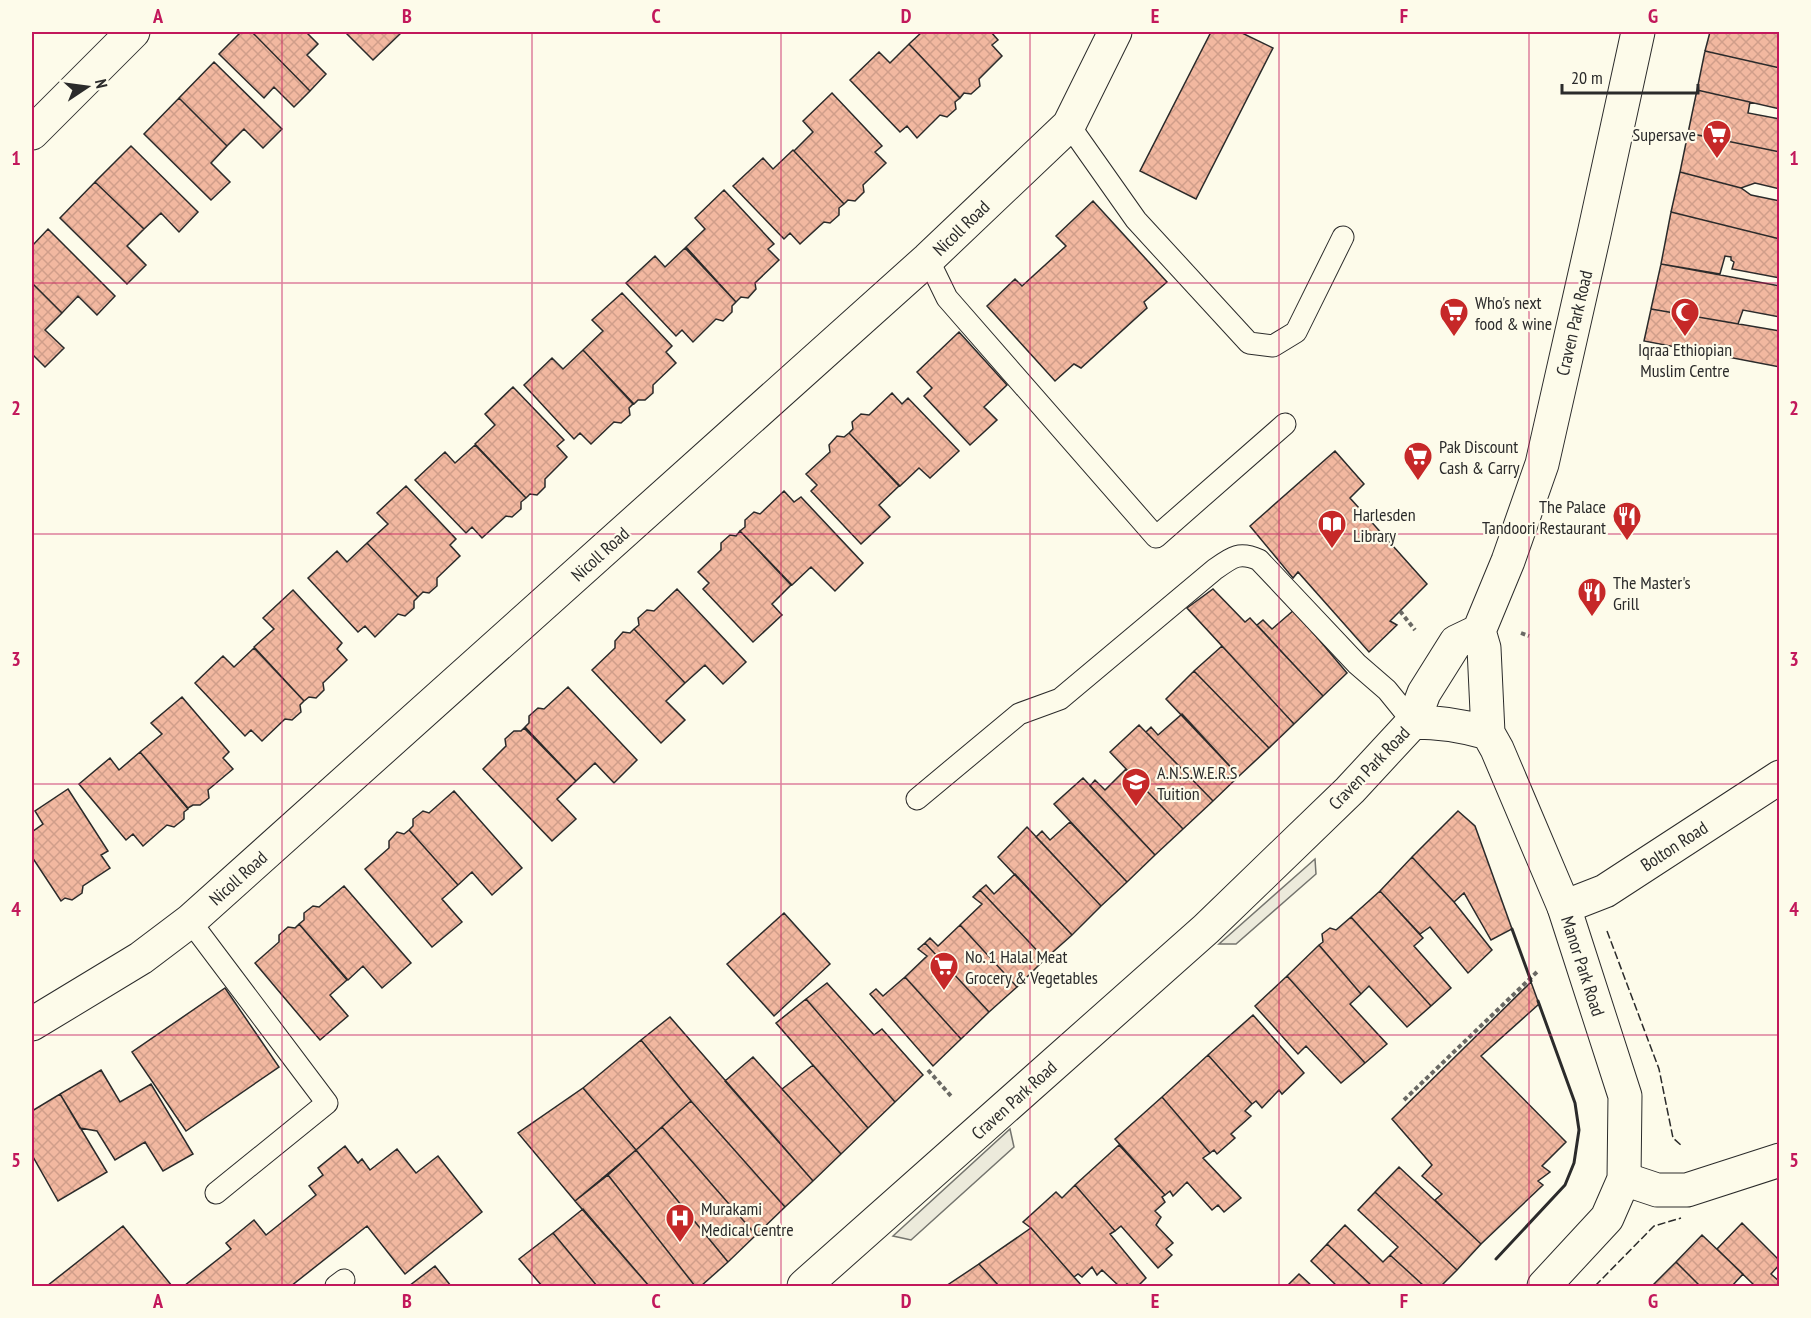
<svg xmlns="http://www.w3.org/2000/svg" width="1811" height="1318" font-family="'PT Sans Narrow',sans-serif">
	<defs>
		<pattern id="building-cross-hatch" width="8" height="8" patternUnits="userSpaceOnUse" patternTransform="scale(1.5)"><rect width="8" height="8" fill="#f2b8a0"/><path d="M0 0l8 8M0 8l8-8" fill="none" stroke="#d09e8a"/></pattern>
	</defs>
	<rect width="100%" height="100%" fill="#fdfbea"/>
	<path fill="#eceadb" stroke="#74746e" stroke-width="1.5" d="M 1315,859 L 1316,874 L 1236,944 L 1219,944 Z
		M 1010,1129 L 1014,1147 L 911,1240 L 893,1236 Z"/>
	<path fill="url(#building-cross-hatch)" stroke="#2b2b2b" stroke-width="1.5" d="M 241,32 L 252,32 L 310,91 L 294,107 L 274,87 L 264,98 L 219,54 Z
		M 252,32 L 306,32 L 318,44 L 307,55 L 326,74 L 310,91 Z
		M 345,32 L 399,32 L 401,33 L 373,60 Z
		M 922,32 L 991,32 L 998,40 L 992,45 L 1002,56 L 979,79 L 980,86 L 971,94 L 964,93 L 960,98 L 909,44 Z
		M 1211,32 L 1240,32 L 1273,48 L 1196,199 L 1140,171 Z
		M 1710,32 L 1780,32 L 1780,68 L 1705,51 Z
		M 909,44 L 960,98 L 955,102 L 956,109 L 947,117 L 940,115 L 917,138 L 907,126 L 900,132 L 850,80 L 879,52 L 890,63 Z
		M 1705,51 L 1780,68 L 1780,109 L 1697,90 Z
		M 214,62 L 282,129 L 263,148 L 244,129 L 227,146 L 179,98 Z
		M 1697,90 L 1750,102 L 1748,113 L 1780,119 L 1780,152 L 1688,133 Z
		M 832,93 L 882,146 L 875,152 L 886,163 L 863,185 L 864,192 L 855,201 L 848,200 L 844,204 L 794,151 L 813,132 L 803,121 Z
		M 179,98 L 227,146 L 211,163 L 230,182 L 211,200 L 144,134 Z
		M 1688,133 L 1780,152 L 1780,189 L 1755,183 L 1741,188 L 1680,172 Z
		M 131,146 L 198,212 L 179,232 L 161,213 L 144,229 L 95,182 Z
		M 793,150 L 844,204 L 839,208 L 839,215 L 830,223 L 824,222 L 800,244 L 790,233 L 784,239 L 733,186 L 763,158 L 773,169 Z
		M 1680,172 L 1741,188 L 1751,195 L 1780,201 L 1780,239 L 1671,212 Z
		M 95,182 L 144,229 L 127,246 L 146,265 L 127,284 L 60,218 Z
		M 724,190 L 774,244 L 768,249 L 779,260 L 755,283 L 756,289 L 748,298 L 741,297 L 736,302 L 686,247 L 705,229 L 695,218 Z
		M 1093,201 L 1167,282 L 1144,302 L 1147,308 L 1081,368 L 1074,364 L 1055,381 L 987,306 L 1015,279 L 1022,286 L 1066,246 L 1056,236 Z
		M 1671,212 L 1780,239 L 1780,278 L 1732,269 L 1734,262 L 1731,260 L 1731,257 L 1725,256 L 1720,274 L 1661,264 Z
		M 48,229 L 115,296 L 97,315 L 78,296 L 62,313 L 32,283 L 32,246 Z
		M 685,248 L 736,302 L 732,306 L 732,312 L 723,321 L 716,319 L 693,342 L 682,330 L 676,336 L 626,283 L 655,256 L 665,267 Z
		M 1661,264 L 1780,286 L 1780,317 L 1743,310 L 1738,324 L 1651,309 Z
		M 32,283 L 62,313 L 45,330 L 64,348 L 45,367 L 32,354 Z
		M 622,293 L 672,346 L 666,352 L 676,363 L 653,385 L 653,393 L 645,400 L 638,400 L 634,404 L 583,350 L 603,331 L 592,320 Z
		M 1651,309 L 1780,331 L 1780,367 L 1644,341 Z
		M 959,332 L 1007,385 L 984,407 L 997,420 L 970,445 L 924,396 L 932,388 L 917,372 Z
		M 583,350 L 633,404 L 629,408 L 630,415 L 621,423 L 614,422 L 591,444 L 580,433 L 574,439 L 524,385 L 552,358 L 563,369 Z
		M 513,387 L 564,440 L 557,446 L 567,457 L 545,479 L 545,487 L 537,495 L 530,494 L 526,498 L 475,444 L 495,425 L 485,414 Z
		M 892,393 L 902,404 L 908,398 L 959,451 L 930,478 L 919,468 L 900,486 L 849,433 L 853,429 L 852,422 L 861,414 L 869,415 Z
		M 849,433 L 899,486 L 879,505 L 890,517 L 861,544 L 811,491 L 817,485 L 806,474 L 830,452 L 829,445 L 837,436 L 844,437 Z
		M 475,445 L 526,498 L 521,502 L 521,509 L 512,517 L 506,516 L 482,538 L 472,527 L 466,533 L 415,480 L 445,452 L 455,463 Z
		M 1335,451 L 1364,484 L 1350,498 L 1427,584 L 1390,621 L 1397,625 L 1369,652 L 1298,572 L 1293,578 L 1250,526 Z
		M 406,486 L 456,539 L 450,545 L 460,556 L 437,578 L 437,586 L 429,593 L 423,592 L 418,597 L 367,543 L 388,524 L 377,513 Z
		M 784,491 L 794,502 L 801,497 L 863,563 L 835,591 L 811,567 L 792,585 L 740,531 L 745,527 L 745,520 L 754,512 L 760,514 Z
		M 740,531 L 791,585 L 772,604 L 782,615 L 753,642 L 703,589 L 709,583 L 698,572 L 721,550 L 721,543 L 730,535 L 736,536 Z
		M 367,543 L 418,597 L 414,601 L 414,608 L 405,616 L 398,614 L 375,637 L 365,626 L 358,632 L 308,578 L 337,551 L 347,562 Z
		M 677,589 L 746,662 L 723,684 L 705,665 L 685,683 L 634,629 L 639,625 L 638,618 L 647,610 L 654,611 Z
		M 1213,589 L 1245,622 L 1250,618 L 1323,696 L 1294,724 L 1187,608 Z
		M 293,590 L 342,643 L 337,649 L 347,660 L 323,683 L 324,690 L 316,698 L 309,697 L 304,701 L 254,647 L 274,629 L 263,618 Z
		M 1294,610 L 1347,673 L 1323,696 L 1257,625 L 1263,620 L 1272,629 Z
		M 634,629 L 685,683 L 666,701 L 685,720 L 661,743 L 592,670 L 615,648 L 615,641 L 623,632 L 630,633 Z
		M 1222,646 L 1294,724 L 1269,748 L 1194,671 Z
		M 254,648 L 304,701 L 300,705 L 301,712 L 292,720 L 285,719 L 262,741 L 251,730 L 245,736 L 195,683 L 223,656 L 234,667 Z
		M 1194,671 L 1269,748 L 1239,776 L 1166,699 Z
		M 568,687 L 637,760 L 614,783 L 595,763 L 576,781 L 525,727 L 529,723 L 529,716 L 538,708 L 544,709 Z
		M 182,697 L 229,752 L 223,758 L 233,769 L 208,790 L 209,798 L 200,805 L 193,805 L 188,808 L 140,752 L 162,734 L 151,723 Z
		M 1182,714 L 1239,776 L 1213,801 L 1146,732 L 1151,727 L 1158,735 Z
		M 1139,725 L 1213,801 L 1183,829 L 1110,752 Z
		M 524,728 L 576,781 L 557,799 L 576,819 L 552,841 L 483,769 L 506,746 L 505,739 L 514,731 L 521,731 Z
		M 140,752 L 188,809 L 184,812 L 184,819 L 174,827 L 167,825 L 143,846 L 133,834 L 126,840 L 79,784 L 110,758 L 119,770 Z
		M 1126,769 L 1183,829 L 1155,855 L 1090,786 L 1095,780 L 1105,790 Z
		M 1083,778 L 1155,855 L 1127,882 L 1054,804 Z
		M 68,789 L 108,851 L 101,855 L 110,868 L 83,886 L 82,893 L 72,900 L 65,898 L 61,901 L 32,857 L 32,832 L 43,824 L 35,811 Z
		M 454,791 L 522,868 L 492,895 L 472,872 L 458,885 L 409,830 L 413,826 L 413,819 L 423,811 L 429,813 Z
		M 1458,811 L 1475,826 L 1512,929 L 1491,940 L 1464,893 L 1454,902 L 1412,857 Z
		M 1070,822 L 1127,882 L 1101,906 L 1036,837 L 1042,831 L 1050,840 Z
		M 1027,827 L 1101,906 L 1072,935 L 998,857 Z
		M 409,830 L 458,885 L 442,899 L 462,922 L 432,947 L 365,869 L 389,848 L 389,841 L 397,832 L 404,834 Z
		M 1412,857 L 1454,902 L 1492,950 L 1468,973 L 1430,927 L 1420,934 L 1380,891 Z
		M 1015,874 L 1072,935 L 1045,959 L 980,890 L 986,885 L 994,894 Z
		M 344,886 L 411,963 L 382,988 L 363,966 L 348,980 L 299,924 L 304,920 L 304,913 L 313,906 L 319,907 Z
		M 980,890 L 1045,959 L 1017,987 L 960,925 L 982,904 L 973,897 Z
		M 1380,891 L 1423,938 L 1414,946 L 1451,988 L 1431,1006 L 1351,917 Z
		M 784,913 L 830,964 L 774,1016 L 727,964 Z
		M 1351,917 L 1431,1006 L 1407,1027 L 1369,986 L 1361,994 L 1319,945 L 1323,942 L 1322,934 L 1330,928 L 1336,930 Z
		M 299,924 L 347,980 L 330,995 L 348,1016 L 320,1040 L 255,963 L 279,942 L 279,935 L 288,927 L 295,928 Z
		M 960,925 L 1017,987 L 989,1012 L 925,943 L 930,938 L 938,946 Z
		M 925,943 L 989,1012 L 961,1039 L 905,977 L 927,956 L 918,949 Z
		M 1319,945 L 1361,994 L 1350,1004 L 1387,1044 L 1365,1063 L 1287,976 Z
		M 1287,976 L 1365,1063 L 1341,1083 L 1306,1046 L 1298,1054 L 1255,1006 Z
		M 905,977 L 961,1039 L 933,1066 L 870,994 L 876,989 L 883,996 Z
		M 1531,982 L 1539,1004 L 1481,1056 L 1566,1142 L 1542,1166 L 1550,1172 L 1538,1181 L 1543,1185 L 1481,1244 L 1435,1200 L 1442,1194 L 1422,1176 L 1432,1165 L 1392,1119 Z
		M 827,983 L 874,1035 L 882,1029 L 923,1075 L 895,1102 L 806,999 Z
		M 225,988 L 279,1067 L 186,1131 L 132,1052 Z
		M 806,999 L 895,1102 L 868,1128 L 776,1023 Z
		M 1253,1015 L 1304,1073 L 1282,1094 L 1279,1090 L 1262,1108 L 1256,1101 L 1252,1104 L 1208,1055 Z
		M 670,1017 L 813,1181 L 785,1207 L 691,1101 L 641,1040 Z
		M 641,1040 L 691,1101 L 636,1150 L 583,1088 Z
		M 1208,1055 L 1252,1104 L 1245,1111 L 1251,1116 L 1231,1134 L 1235,1138 L 1217,1154 L 1214,1150 L 1210,1153 L 1162,1097 Z
		M 753,1057 L 841,1154 L 813,1181 L 725,1081 Z
		M 813,1065 L 868,1128 L 841,1154 L 782,1089 Z
		M 101,1070 L 120,1102 L 151,1084 L 193,1154 L 163,1171 L 145,1142 L 115,1160 L 97,1131 L 80,1128 L 60,1094 Z
		M 583,1088 L 636,1150 L 575,1201 L 518,1133 Z
		M 60,1094 L 107,1172 L 58,1201 L 32,1155 L 32,1111 Z
		M 1162,1097 L 1210,1153 L 1203,1158 L 1241,1198 L 1224,1212 L 1218,1205 L 1212,1210 L 1187,1182 L 1173,1196 L 1170,1191 L 1165,1195 L 1115,1139 Z
		M 691,1101 L 785,1207 L 756,1235 L 662,1127 Z
		M 662,1127 L 756,1235 L 728,1262 L 636,1150 Z
		M 1119,1145 L 1165,1195 L 1162,1197 L 1165,1202 L 1155,1211 L 1161,1217 L 1156,1225 L 1173,1243 L 1166,1249 L 1172,1255 L 1158,1268 L 1121,1226 L 1115,1231 L 1075,1185 Z
		M 345,1146 L 358,1163 L 362,1159 L 370,1170 L 397,1149 L 416,1173 L 438,1156 L 482,1212 L 405,1274 L 367,1226 L 291,1286 L 184,1286 L 231,1249 L 226,1243 L 254,1220 L 266,1235 L 316,1195 L 309,1186 L 323,1175 L 318,1168 Z
		M 636,1150 L 728,1262 L 701,1286 L 695,1286 L 608,1175 Z
		M 1399,1167 L 1481,1244 L 1457,1270 L 1375,1192 Z
		M 608,1175 L 695,1286 L 649,1286 L 575,1201 Z
		M 1075,1185 L 1115,1231 L 1110,1234 L 1146,1278 L 1138,1286 L 1130,1286 L 1127,1284 L 1125,1286 L 1119,1286 L 1102,1270 L 1097,1275 L 1092,1267 L 1082,1277 L 1078,1274 L 1074,1277 L 1031,1228 L 1023,1222 L 1056,1192 L 1062,1198 Z
		M 1375,1192 L 1457,1270 L 1441,1286 L 1424,1286 L 1390,1255 L 1398,1247 L 1358,1210 Z
		M 583,1209 L 649,1286 L 597,1286 L 553,1233 Z
		M 1742,1223 L 1780,1261 L 1780,1264 L 1771,1274 L 1780,1282 L 1780,1286 L 1755,1286 L 1717,1249 Z
		M 1345,1225 L 1383,1262 L 1390,1255 L 1424,1286 L 1372,1286 L 1327,1244 Z
		M 123,1226 L 172,1286 L 47,1286 Z
		M 1031,1228 L 1074,1277 L 1082,1286 L 999,1286 L 979,1264 Z
		M 553,1233 L 597,1286 L 542,1286 L 519,1259 Z
		M 1702,1235 L 1743,1274 L 1732,1286 L 1700,1286 L 1676,1262 Z
		M 1327,1244 L 1372,1286 L 1337,1286 L 1311,1261 Z
		M 1676,1262 L 1700,1286 L 1652,1286 Z
		M 979,1264 L 999,1286 L 946,1286 Z
		M 435,1266 L 451,1286 L 409,1286 Z
		M 1299,1274 L 1312,1286 L 1287,1286 Z"/>
	<g fill="none" stroke-linecap="round" stroke-linejoin="round">
		<g stroke="#2b2b2b" stroke-width="23">
			<path id="service" d="M 1069,125 L 1136,220 L 1249,343 L 1273,346 L 1296,332 L 1343,237
				M 928,259 L 947,298 L 1156,537 L 1285,424
				M 917,799 L 1019,714 L 1060,699 L 1214,570 C 1232,557 1239,551 1259,560 L 1357,664 L 1387,690 L 1413,722
				M 190,921 L 327,1103 L 216,1193
				M 336,1286 L 344,1280"/>
		</g>
		<g stroke="#2b2b2b" stroke-width="35">
			<path id="minor" d="M 32,133 L 133,32
				M 1564,907 L 1605,891 L 1780,777
				M 32,1024 L 141,958 L 190,921 L 928,259 L 1069,125 L 1115,32
				M 1624,1179 L 1657,1190 L 1687,1190 L 1780,1160"/>
		</g>
		<g stroke="#2b2b2b" stroke-width="35">
			<path id="primary" d="M 1479,631 L 1484,648 L 1488,733 L 1497,749 L 1564,907 L 1625,1096 L 1624,1179 L 1607,1218 L 1544,1286
				M 1413,722 C 1440,722 1461,725 1488,733
				M 804,1286 L 1206,929 L 1350,790 L 1413,722 L 1424,693 L 1456,642 L 1479,631 L 1508,561 L 1542,464 L 1594,234 L 1638,32"/>
		</g>
		<path stroke="#6a6964" stroke-width="4" stroke-dasharray="4.5 3" stroke-linecap="butt" d="M 1400,611 L 1415,630
			M 1521,633 L 1529,636
			M 928,1070 L 951,1096
			M 1404,1100 L 1539,970"/>
		<use href="#service" stroke="#fdfbea" stroke-width="21"/>
		<use href="#minor" stroke="#fdfbea" stroke-width="33"/>
		<use href="#primary" stroke="#fdfbea" stroke-width="33"/>
		<path stroke="#2b2b2b" stroke-width="1.5" stroke-dasharray="8 3" stroke-linecap="butt" d="M 1607,931 L 1659,1069 L 1673,1138 L 1682,1146
			M 1595,1286 L 1654,1226 L 1681,1218"/>
		<path stroke="#2b2b2b" stroke-width="3" d="M 1512,929 L 1531,981
			M 1496,1259 L 1565,1185 L 1574,1163 L 1579,1130 L 1575,1103 L 1538,1001"/>
	</g>
	<path fill="none" stroke="#c2185b" stroke-width="1.5" stroke-opacity="0.55" d="M 282,32 L 282,1286M 532,32 L 532,1286M 781,32 L 781,1286M 1030,32 L 1030,1286M 1279,32 L 1279,1286M 1529,32 L 1529,1286M 32,283 L 1780,283M 32,534 L 1780,534M 32,784 L 1780,784M 32,1035 L 1780,1035"/>
	<defs>
		<g id="supermarket-pin" transform="scale(1.5)"><path d="M0 17L-7.5 6A9.5 9.5 0 1 1 7.5 6Z" fill="#c62828" stroke="#fdfbea"/><path d="M-6-5.5h2.5l.6 2H6L4.5 2H-2.5L-4.4-4H-6ZM-1.5 3.2a1.3 1.3 0 1 0 .1 0ZM3 3.2a1.3 1.3 0 1 0 .1 0Z" fill="#fff"/></g>
		<g id="mosque-pin" transform="scale(1.5)"><path d="M0 17L-7.5 6A9.5 9.5 0 1 1 7.5 6Z" fill="#c62828" stroke="#fdfbea"/><path d="M3.5-4.9A6 6 0 1 0 3.5 4.9A5 5 0 1 1 3.5-4.9Z" fill="#fff"/></g>
		<g id="restaurant-pin" transform="scale(1.5)"><path d="M0 17L-7.5 6A9.5 9.5 0 1 1 7.5 6Z" fill="#c62828" stroke="#fdfbea"/><path d="M-5-6h1v4h1v-4h1v4h1v-4h1v5L-1.5 .5V6h-2V.5L-5-1ZM5-6V6H3V1.5H1.5Q1.5-4 5-6Z" fill="#fff"/></g>
		<g id="library-pin" transform="scale(1.5)"><path d="M0 17L-7.5 6A9.5 9.5 0 1 1 7.5 6Z" fill="#c62828" stroke="#fdfbea"/><path d="M-6-4Q-3-5.5-.7-3.5V5Q-3 3-6 4ZM6-4Q3-5.5 .7-3.5V5Q3 3 6 4Z" fill="#fff"/></g>
		<g id="university-pin" transform="scale(1.5)"><path d="M0 17L-7.5 6A9.5 9.5 0 1 1 7.5 6Z" fill="#c62828" stroke="#fdfbea"/><path d="M0-5L7-2L0 1L-7-2ZM-4 1L0 2.5L4 1V4Q0 6-4 4Z" fill="#fff"/></g>
		<g id="hospital-pin" transform="scale(1.5)"><path d="M0 17L-7.5 6A9.5 9.5 0 1 1 7.5 6Z" fill="#c62828" stroke="#fdfbea"/><path d="M-5-5h3v3.5h4V-5h3V5h-3V1.5h-4V5h-3Z" fill="#fff"/></g>
	</defs>
	<g fill-rule="evenodd">
		<use href="#supermarket-pin" x="1717" y="134"/>
		<use href="#supermarket-pin" x="1454" y="312"/>
		<use href="#mosque-pin" x="1685" y="312"/>
		<use href="#supermarket-pin" x="1418" y="456"/>
		<use href="#restaurant-pin" x="1627" y="516"/>
		<use href="#library-pin" x="1332" y="524"/>
		<use href="#restaurant-pin" x="1592" y="592"/>
		<use href="#university-pin" x="1136" y="782"/>
		<use href="#supermarket-pin" x="944" y="966"/>
		<use href="#hospital-pin" x="680" y="1218"/>
	</g>
	<g text-anchor="middle" dominant-baseline="central" stroke-width="4.5" stroke-linejoin="round" paint-order="stroke">
		<g font-size="18" fill="#2b2b2b" stroke="#fdfbea" text-anchor="start">
			<text x="1696" y="134" text-anchor="end">Supersave</text>
			<text x="1475" y="302">Who's next<tspan x="1475" dy="21">food &amp; wine</tspan></text>
			<text x="1685" y="349" text-anchor="middle">Iqraa Ethiopian<tspan x="1685" dy="21">Muslim Centre</tspan></text>
			<text x="1439" y="446">Pak Discount<tspan x="1439" dy="21">Cash &amp; Carry</tspan></text>
			<text x="1606" y="506" text-anchor="end">The Palace<tspan x="1606" dy="21">Tandoori Restaurant</tspan></text>
			<text x="1353" y="514">Harlesden<tspan x="1353" dy="21">Library</tspan></text>
			<text x="1613" y="582">The Master's<tspan x="1613" dy="21">Grill</tspan></text>
			<text x="1157" y="772">A.N.S.W.E.R.S<tspan x="1157" dy="21">Tuition</tspan></text>
			<text x="965" y="956">No. 1 Halal Meat<tspan x="965" dy="21">Grocery &amp; Vegetables</tspan></text>
			<text x="701" y="1208">Murakami<tspan x="701" dy="21">Medical Centre</tspan></text>
		</g>
		<g font-size="18" fill="#2b2b2b" stroke="#fdfbea">
			<text transform="translate(961 228) rotate(-44)">Nicoll Road</text>
			<text transform="translate(1574 323) rotate(-77)">Craven Park Road</text>
			<text transform="translate(600 554) rotate(-42)">Nicoll Road</text>
			<text transform="translate(1369 768) rotate(-46)">Craven Park Road</text>
			<text transform="translate(1674 846) rotate(-33)">Bolton Road</text>
			<text transform="translate(238 878) rotate(-42)">Nicoll Road</text>
			<text transform="translate(1583 966) rotate(72)">Manor Park Road</text>
			<text transform="translate(1014 1100) rotate(-42)">Craven Park Road</text>
		</g>
	</g>
	<rect width="1811" height="1318" fill="none" stroke="#fdfbea" stroke-width="66"/>
	<g transform="translate(87 87) rotate(77)" stroke="#fdfbea" stroke-width="4.5" paint-order="stroke">
	<path d="M0-4.5L10 22L0 15L-10 22Z" fill="#2b2b2b"/>
	<text y="-9" font-size="16" font-weight="bold" text-anchor="middle" fill="#2b2b2b">N</text>
	</g>
	<path d="M1562 84v9h136v-9" fill="none" stroke="#2b2b2b" stroke-width="3"/>
	<text x="1571" y="84" font-size="18" fill="#2b2b2b" stroke="#fdfbea" stroke-width="4.5" paint-order="stroke">20 m</text>
	<rect x="33" y="33" width="1745" height="1252" fill="none" stroke="#c2185b" stroke-width="2"/>
	<g font-size="20" text-anchor="middle" font-weight="bold" fill="#c2185b">
		<text x="158" y="23">A</text>
		<text x="407" y="23">B</text>
		<text x="656" y="23">C</text>
		<text x="906" y="23">D</text>
		<text x="1155" y="23">E</text>
		<text x="1404" y="23">F</text>
		<text x="1653" y="23">G</text>
		<text x="16" y="165">1</text>
		<text x="1794" y="165">1</text>
		<text x="16" y="415">2</text>
		<text x="1794" y="415">2</text>
		<text x="16" y="666">3</text>
		<text x="1794" y="666">3</text>
		<text x="16" y="916">4</text>
		<text x="1794" y="916">4</text>
		<text x="16" y="1167">5</text>
		<text x="1794" y="1167">5</text>
		<text x="158" y="1308">A</text>
		<text x="407" y="1308">B</text>
		<text x="656" y="1308">C</text>
		<text x="906" y="1308">D</text>
		<text x="1155" y="1308">E</text>
		<text x="1404" y="1308">F</text>
		<text x="1653" y="1308">G</text>
	</g>
</svg>
